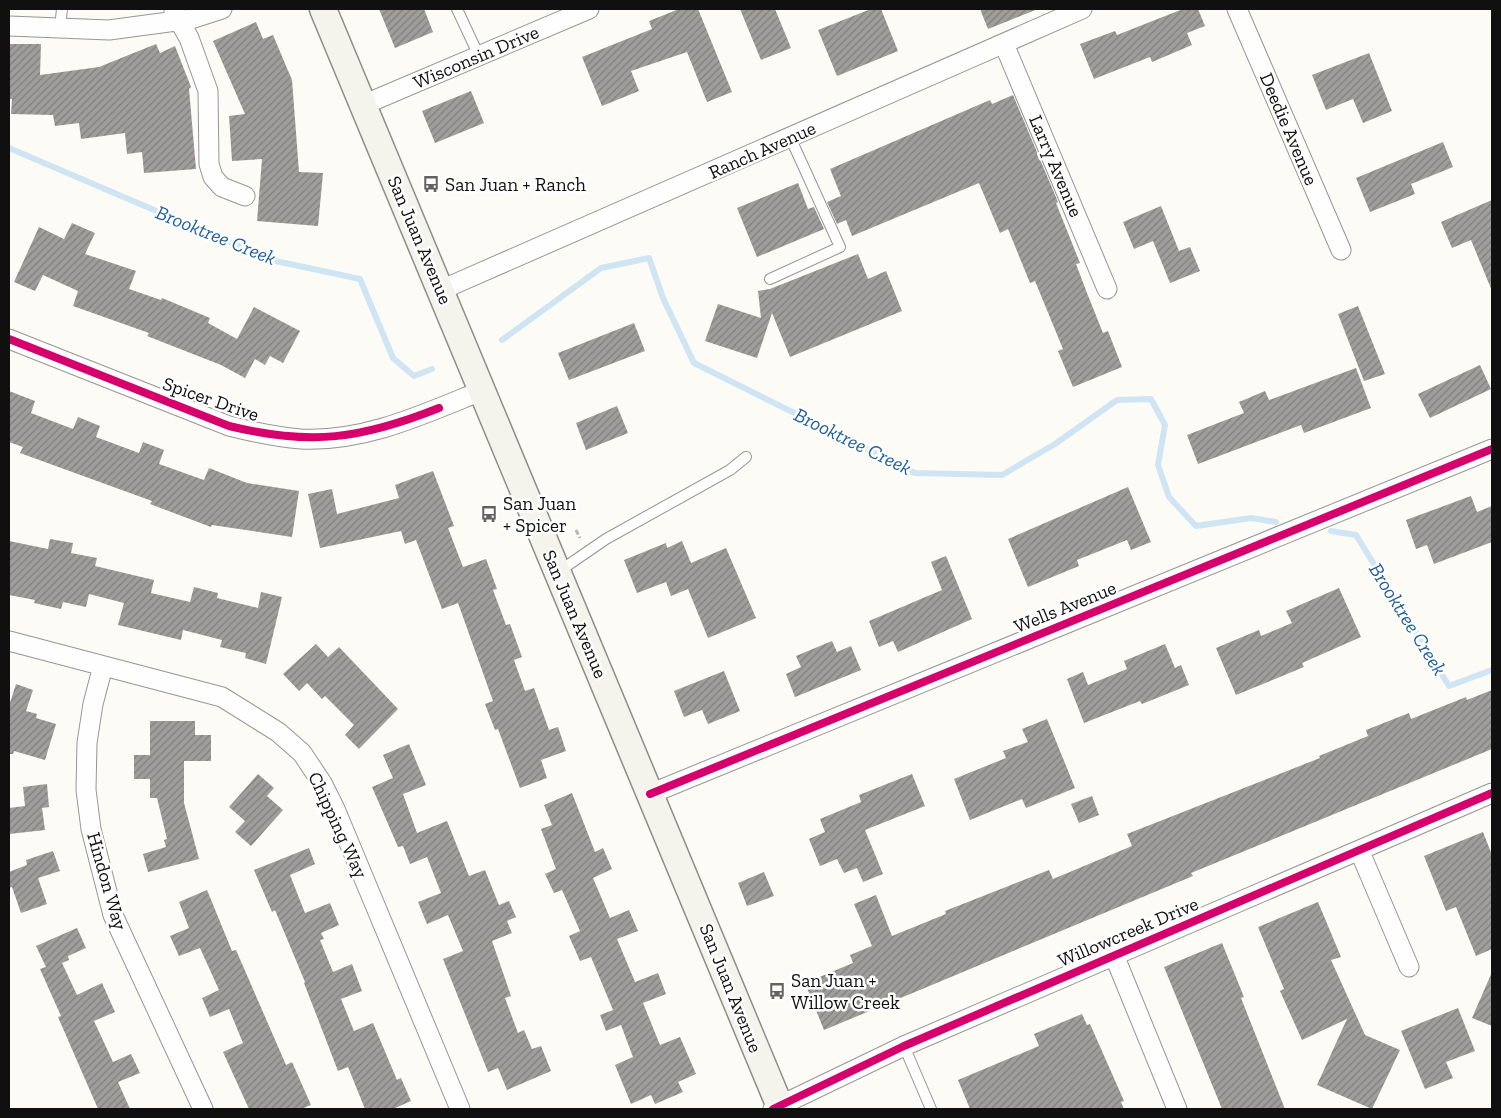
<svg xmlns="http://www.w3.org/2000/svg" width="1501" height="1118" font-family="'Zilla Slab',serif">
	<defs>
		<pattern id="building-hatch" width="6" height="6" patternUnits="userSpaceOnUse" patternTransform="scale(1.25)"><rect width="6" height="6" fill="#a09e9b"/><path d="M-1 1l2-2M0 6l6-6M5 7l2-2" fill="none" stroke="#817f7d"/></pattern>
	</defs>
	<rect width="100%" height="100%" fill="#fcfbf6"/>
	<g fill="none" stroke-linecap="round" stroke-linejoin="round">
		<path stroke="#cfe5f4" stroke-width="6" d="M 9,148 L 271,260 L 360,279 L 393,358 L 414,376 L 432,369
			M 502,340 L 601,268 L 649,258 L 663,298 L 694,363 L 915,473 L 1002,475 L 1055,444 L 1117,400 L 1151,399 L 1165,425 L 1158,465 L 1169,497 L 1196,526 L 1251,518 L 1276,522
			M 1331,531 L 1356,535 L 1449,686 L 1492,670"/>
	</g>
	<path fill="url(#building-hatch)" d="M 379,9 L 424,9 L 433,32 L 395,48 Z
		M 679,9 L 698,9 L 732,92 L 707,102 L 687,52 L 631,71 L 639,91 L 602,106 L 582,57 L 652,29 L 649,21 Z
		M 740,9 L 775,9 L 791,48 L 761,60 Z
		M 871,9 L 881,9 L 898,51 L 837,76 L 818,30 Z
		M 980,9 L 1038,9 L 988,29 Z
		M 1183,9 L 1198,9 L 1205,26 L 1187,33 L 1192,45 L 1152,62 L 1150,57 L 1094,79 L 1080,44 L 1115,31 L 1117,35 Z
		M 256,22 L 263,39 L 273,35 L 292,80 L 299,172 L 323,173 L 318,226 L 257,221 L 262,159 L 232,161 L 229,116 L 245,114 L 213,41 Z
		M 9,44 L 41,44 L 40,75 L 99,67 L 156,44 L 160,53 L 175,46 L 191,87 L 189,89 L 196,169 L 144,173 L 142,152 L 127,154 L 125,133 L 81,139 L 79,123 L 55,126 L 53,115 L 11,114 L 12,99 L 9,99 Z
		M 1369,53 L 1392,111 L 1363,123 L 1353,99 L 1326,110 L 1312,75 Z
		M 471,91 L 484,123 L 435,143 L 422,111 Z
		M 1013,95 L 1058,202 L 1056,203 L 1080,263 L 1076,264 L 1087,293 L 1103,333 L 1108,331 L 1122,367 L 1073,387 L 1058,351 L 1063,349 L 1035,281 L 1030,283 L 1008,229 L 1000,233 L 979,183 L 852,236 L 846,220 L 837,224 L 827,202 L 841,196 L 830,169 L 990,100 L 992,104 Z
		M 1443,142 L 1453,167 L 1411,184 L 1415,194 L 1370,212 L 1356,178 Z
		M 798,183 L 808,209 L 814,207 L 824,229 L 757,257 L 737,208 Z
		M 1492,200 L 1492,291 L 1471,240 L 1452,248 L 1441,222 Z
		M 1161,206 L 1179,251 L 1190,247 L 1200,271 L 1170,283 L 1153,241 L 1134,249 L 1123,222 Z
		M 72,223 L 95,233 L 85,254 L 136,271 L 129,289 L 161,300 L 162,298 L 210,318 L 208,323 L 237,339 L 254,307 L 300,331 L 283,363 L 270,356 L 265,365 L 255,359 L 245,378 L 221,365 L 147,336 L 149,333 L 73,306 L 78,291 L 43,275 L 35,291 L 14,282 L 39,227 L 64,239 Z
		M 858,254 L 868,279 L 886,271 L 902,311 L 790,357 L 772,313 L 757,358 L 705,341 L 718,304 L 761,318 L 758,291 L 770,289 Z
		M 1358,306 L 1385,374 L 1364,381 L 1338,314 Z
		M 634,323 L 645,351 L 569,380 L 558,353 Z
		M 1480,365 L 1491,389 L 1430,418 L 1418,394 Z
		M 1356,368 L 1371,408 L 1304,433 L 1301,425 L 1198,464 L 1187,435 L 1244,413 L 1239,402 L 1265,391 L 1269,400 Z
		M 9,391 L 35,401 L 31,413 L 73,429 L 78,417 L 100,426 L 96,437 L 139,453 L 143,442 L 164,450 L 159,464 L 204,480 L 209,468 L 247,483 L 299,491 L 292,537 L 212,525 L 211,527 L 150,504 L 152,501 L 20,453 L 23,447 L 9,442 Z
		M 617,406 L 628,433 L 586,450 L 576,423 Z
		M 433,471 L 454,526 L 448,528 L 463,567 L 486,559 L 497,589 L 493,590 L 506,625 L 510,624 L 522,657 L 514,660 L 525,691 L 534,688 L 549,730 L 558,727 L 566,751 L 541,760 L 547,778 L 520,788 L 498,729 L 495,730 L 485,704 L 493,701 L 458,603 L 442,609 L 416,540 L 405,544 L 401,531 L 320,548 L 308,494 L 332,489 L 337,514 L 399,498 L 395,485 Z
		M 1128,487 L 1151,542 L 1131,550 L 1127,540 L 1077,560 L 1079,566 L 1028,587 L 1008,539 Z
		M 1471,496 L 1477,512 L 1492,506 L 1492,542 L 1434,564 L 1427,545 L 1416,549 L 1406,520 Z
		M 50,539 L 73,543 L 71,553 L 97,558 L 95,566 L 154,580 L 151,593 L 190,602 L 194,587 L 218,593 L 217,598 L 258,608 L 261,592 L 282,597 L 266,664 L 245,658 L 246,653 L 220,647 L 222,640 L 183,630 L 181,640 L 118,625 L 124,603 L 89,594 L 86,607 L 63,602 L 61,609 L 34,603 L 35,600 L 9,595 L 9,541 L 48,549 Z
		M 682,541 L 691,563 L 726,548 L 756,618 L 708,638 L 688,589 L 671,596 L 666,582 L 637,593 L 624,560 L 666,543 L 667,548 Z
		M 946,556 L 972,619 L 898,652 L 893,641 L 879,647 L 869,621 L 942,590 L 931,562 Z
		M 1339,588 L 1361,637 L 1302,663 L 1304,667 L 1236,695 L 1216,648 L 1259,630 L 1261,636 L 1292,623 L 1286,611 Z
		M 832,641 L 837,652 L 851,646 L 861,670 L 795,697 L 786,674 L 801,667 L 796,656 Z
		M 316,644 L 328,657 L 339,647 L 398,709 L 359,749 L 345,735 L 354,725 L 325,696 L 322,699 L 307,683 L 299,691 L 283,674 Z
		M 1165,644 L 1175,668 L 1181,665 L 1189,685 L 1142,704 L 1140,701 L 1084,723 L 1067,679 L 1083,672 L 1088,685 L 1127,669 L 1124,661 Z
		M 724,671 L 740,711 L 708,724 L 702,710 L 684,717 L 674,691 Z
		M 16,684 L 33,690 L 26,711 L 37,714 L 36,718 L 56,724 L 45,760 L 14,751 L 13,754 L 9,754 L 9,706 Z
		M 1492,690 L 1492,749 L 1191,873 L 1193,876 L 824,1030 L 805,983 L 853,963 L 850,955 L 872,946 L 854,904 L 876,895 L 892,936 L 946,914 L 945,911 L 1049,870 L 1053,879 L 1132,846 L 1127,834 L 1320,758 L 1319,756 L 1368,736 L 1366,730 L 1409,713 L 1411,719 L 1466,697 L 1467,700 Z
		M 1047,719 L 1075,788 L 1026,808 L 1022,799 L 970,820 L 954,779 L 1006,758 L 1003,751 L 1028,742 L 1022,729 Z
		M 150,721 L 195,721 L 195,735 L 211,735 L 211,761 L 184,761 L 184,803 L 199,859 L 148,872 L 143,854 L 166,847 L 164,840 L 167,839 L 157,798 L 150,798 L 150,779 L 134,779 L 134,755 L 150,755 Z
		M 409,744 L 426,785 L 403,794 L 417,833 L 447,821 L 469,876 L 485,870 L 499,905 L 509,901 L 516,917 L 507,921 L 512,933 L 492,941 L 511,996 L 505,998 L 518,1033 L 524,1030 L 532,1049 L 541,1046 L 551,1071 L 507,1090 L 498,1068 L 488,1072 L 443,959 L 463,951 L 448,915 L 427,924 L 418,902 L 441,893 L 427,857 L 410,864 L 403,846 L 398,847 L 372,787 L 393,778 L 383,755 Z
		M 258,774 L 274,788 L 267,796 L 283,810 L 251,846 L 235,832 L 245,821 L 229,807 Z
		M 912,774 L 925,806 L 865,830 L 883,874 L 863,882 L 857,868 L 844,873 L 837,859 L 820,866 L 809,839 L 825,832 L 820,819 L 861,802 L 859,795 Z
		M 47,784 L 49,807 L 42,808 L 45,830 L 9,834 L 9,808 L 25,806 L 23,787 Z
		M 572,793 L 595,852 L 603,848 L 612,869 L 593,878 L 610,918 L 629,910 L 638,931 L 617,939 L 635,982 L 658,973 L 666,994 L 643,1003 L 660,1045 L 680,1037 L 696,1074 L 678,1082 L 683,1092 L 655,1104 L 651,1095 L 631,1104 L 615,1065 L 633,1057 L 621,1025 L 606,1031 L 600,1015 L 613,1010 L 591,957 L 580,961 L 569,936 L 580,931 L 562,890 L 554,893 L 545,874 L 556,869 L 541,829 L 552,825 L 544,805 Z
		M 1092,796 L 1099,815 L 1079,823 L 1071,804 Z
		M 1483,832 L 1492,855 L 1492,949 L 1476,956 L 1456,907 L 1446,911 L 1424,856 Z
		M 309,848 L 315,864 L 290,875 L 305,913 L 330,903 L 339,925 L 321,933 L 324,939 L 320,940 L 333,972 L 352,964 L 362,991 L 341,999 L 354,1031 L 373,1023 L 397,1080 L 401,1078 L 411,1101 L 393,1109 L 365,1109 L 348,1067 L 338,1071 L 304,983 L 305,982 L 275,910 L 272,912 L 254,870 Z
		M 53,851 L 60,871 L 38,878 L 47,904 L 21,913 L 12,887 L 9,888 L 9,872 L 27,865 L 26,860 Z
		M 764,872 L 774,896 L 747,906 L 738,883 Z
		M 207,890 L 232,951 L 236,950 L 286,1065 L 292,1062 L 311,1105 L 301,1109 L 249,1109 L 223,1052 L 243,1043 L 229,1009 L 210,1017 L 202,998 L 219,990 L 200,948 L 179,956 L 170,936 L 189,928 L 179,902 Z
		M 1318,902 L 1341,957 L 1331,960 L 1365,1035 L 1400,1050 L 1372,1109 L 1317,1085 L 1347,1019 L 1302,1040 L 1280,991 L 1284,989 L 1258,927 Z
		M 77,928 L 86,948 L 68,956 L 69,960 L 62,963 L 77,995 L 102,983 L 115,1012 L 94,1021 L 113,1062 L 131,1054 L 140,1073 L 118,1082 L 130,1109 L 98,1109 L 58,1017 L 61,1016 L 40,969 L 46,967 L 36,946 Z
		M 1222,943 L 1244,997 L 1241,998 L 1285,1109 L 1222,1109 L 1164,967 Z
		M 1492,972 L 1492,1026 L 1472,1018 Z
		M 1458,1008 L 1475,1051 L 1446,1062 L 1453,1078 L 1425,1089 L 1401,1031 Z
		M 1082,1014 L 1087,1025 L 1090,1024 L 1113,1076 L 1124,1101 L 1121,1102 L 1124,1109 L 970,1109 L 958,1080 L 1039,1046 L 1034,1034 Z"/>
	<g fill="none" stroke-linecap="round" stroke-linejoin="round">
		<g stroke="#969694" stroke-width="12">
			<path id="service" d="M 457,9 L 479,56
				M 60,28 L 62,9
				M 770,279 L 840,247 L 790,137
				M 558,572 L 606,539 L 730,470 L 746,457
				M 904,1046 L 931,1109"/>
		</g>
		<g stroke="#969694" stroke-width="21">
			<path id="minor" d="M 1237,9 L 1341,250
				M 174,12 L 189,38 L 208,91 L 209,164 L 213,177 L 222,187 L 245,196
				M 9,26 L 109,30 L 191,19 L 222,9
				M 1004,44 L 1107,289
				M 363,105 L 589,9
				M 441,290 L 1082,9
				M 9,339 L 229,426 C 253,432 276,437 301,439 C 365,442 424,414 481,391
				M 9,641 L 222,697 L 278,732 L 302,753 L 322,783 L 335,809 L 460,1109
				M 103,666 L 93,704 L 87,743 L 86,790 L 91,829 L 113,915 L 203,1109
				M 650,794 L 1492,449
				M 1360,852 L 1409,967
				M 1114,955 L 1177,1109
				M 773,1109 L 904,1046 L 1492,793"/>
		</g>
		<g stroke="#8d8c8a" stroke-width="29">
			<path id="secondary" d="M 323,9 L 781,1109"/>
		</g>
		<path stroke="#b9b9b8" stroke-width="3" stroke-dasharray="5 2.5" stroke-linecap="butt" d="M 576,530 L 580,538"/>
		<use href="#service" stroke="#fffefe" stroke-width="10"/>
		<use href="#minor" stroke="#fffefe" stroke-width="19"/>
		<use href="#secondary" stroke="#f5f4ec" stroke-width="26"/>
		<g stroke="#fff" stroke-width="11">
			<path id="cycleway" d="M 9,339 L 229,426 C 311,446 361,439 439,408
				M 650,794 L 1492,449
				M 773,1109 L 904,1046 L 1492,793"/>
		</g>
		<use href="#cycleway" stroke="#d6006c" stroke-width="8"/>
	</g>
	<defs>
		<g id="bus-bare" transform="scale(1.35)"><path d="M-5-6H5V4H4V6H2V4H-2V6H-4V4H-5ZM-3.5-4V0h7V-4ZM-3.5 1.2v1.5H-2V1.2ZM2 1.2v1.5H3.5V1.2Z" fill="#636260" stroke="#fff" stroke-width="2.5" paint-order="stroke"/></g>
	</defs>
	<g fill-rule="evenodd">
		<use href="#bus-bare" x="431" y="184"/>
		<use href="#bus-bare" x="489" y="514"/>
		<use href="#bus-bare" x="777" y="991"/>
	</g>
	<g text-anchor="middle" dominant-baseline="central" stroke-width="5" stroke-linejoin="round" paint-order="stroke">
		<g font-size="19" fill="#101010" stroke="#fff">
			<text transform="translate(476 57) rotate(-23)">Wisconsin Drive</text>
			<text transform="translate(1289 129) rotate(67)">Deedie Avenue</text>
			<text transform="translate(762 150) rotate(-24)">Ranch Avenue</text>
			<text transform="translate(1056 166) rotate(67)">Larry Avenue</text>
			<text transform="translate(420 240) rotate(67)">San Juan Avenue</text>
			<text transform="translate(211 399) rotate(19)">Spicer Drive</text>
			<text transform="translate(1065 607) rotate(-22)">Wells Avenue</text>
			<text transform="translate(575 614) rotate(67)">San Juan Avenue</text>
			<text transform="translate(338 825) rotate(65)">Chipping Way</text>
			<text transform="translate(107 881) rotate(74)">Hindon Way</text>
			<text transform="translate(1128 932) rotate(-23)">Willowcreek Drive</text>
			<text transform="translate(731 988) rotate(68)">San Juan Avenue</text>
		</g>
		<g font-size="19" fill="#101010" stroke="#fff" text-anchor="start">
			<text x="445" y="184">San Juan + Ranch</text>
			<text x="503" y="503">San Juan<tspan x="503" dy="22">+ Spicer</tspan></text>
			<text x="791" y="980">San Juan +<tspan x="791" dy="22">Willow Creek</tspan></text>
		</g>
		<g font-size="20" font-style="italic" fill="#205f9c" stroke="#fff">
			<text transform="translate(216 235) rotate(22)">Brooktree Creek</text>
			<text transform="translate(853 441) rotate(26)">Brooktree Creek</text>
			<text transform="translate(1408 619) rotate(58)">Brooktree Creek</text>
		</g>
	</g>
	<rect width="1501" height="1118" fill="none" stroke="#101010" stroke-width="20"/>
</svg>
